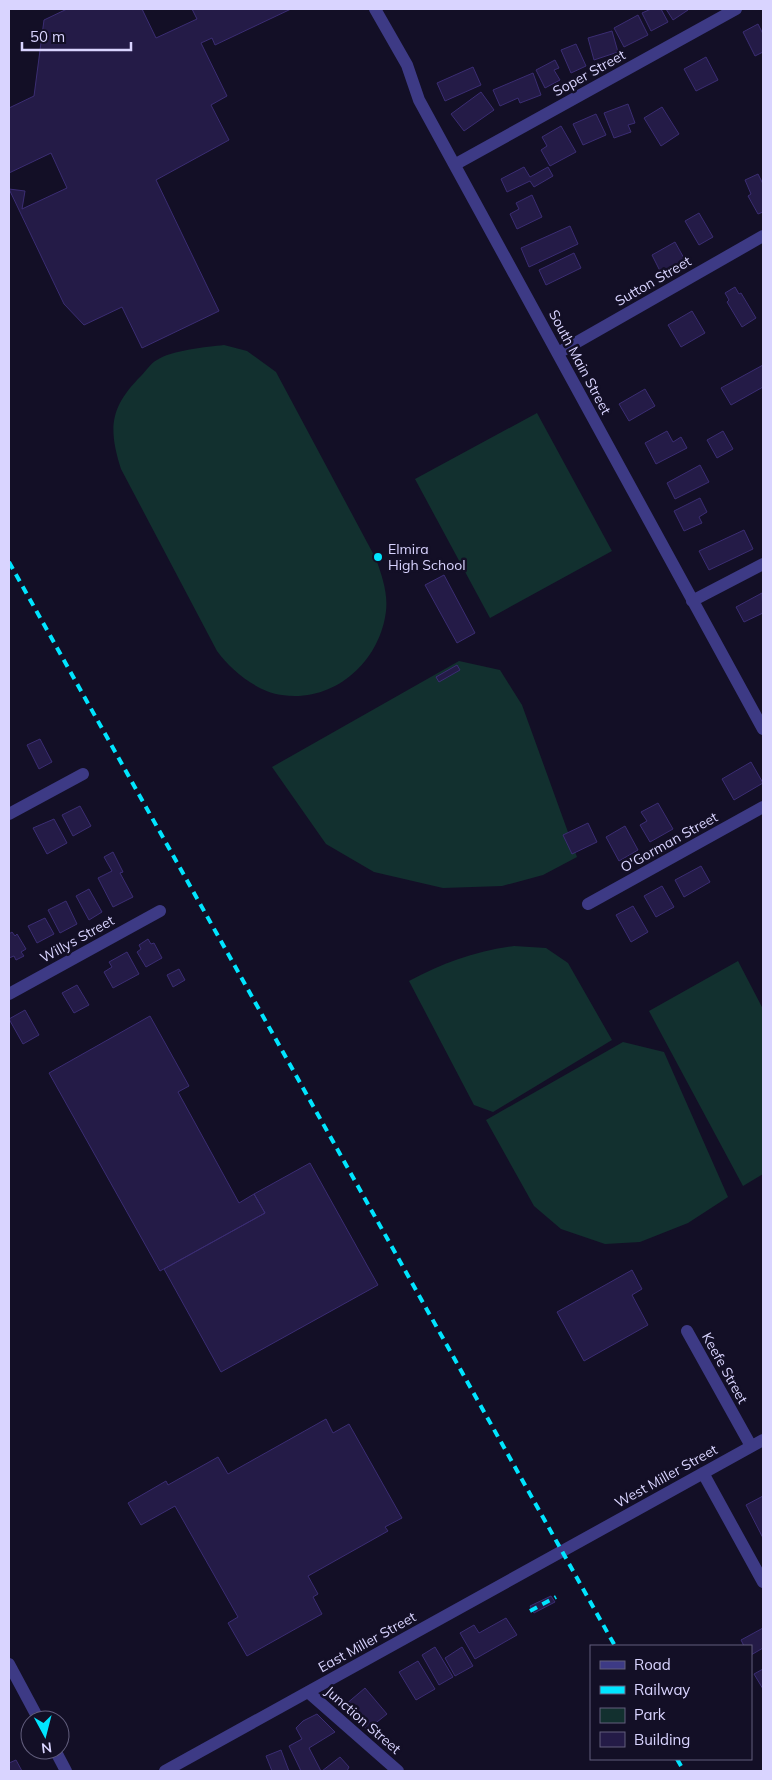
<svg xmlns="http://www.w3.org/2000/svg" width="772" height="1780" font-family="Mulish,sans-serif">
	<rect width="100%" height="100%" fill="#130f26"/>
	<path fill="#12302f" d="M 224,345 L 247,351 L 276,372 L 376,559 C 382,576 388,593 386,611 C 380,662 334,703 282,695 C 257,692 231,670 217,651 L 121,469 C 108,428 110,407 141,376 C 146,371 151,363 157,360 C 172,350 207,347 224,345 Z
		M 537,413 L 612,551 L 490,618 L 415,479 Z
		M 459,661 L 500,670 L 522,705 L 577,857 L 543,875 L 502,886 L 443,888 L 374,872 L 326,844 L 272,767 Z
		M 514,946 L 546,948 L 568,963 L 612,1040 L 493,1112 L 474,1105 L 409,981 C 443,963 475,951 514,946 Z
		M 738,961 L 763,1009 L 763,1174 L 743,1186 L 649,1011 Z
		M 623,1042 L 664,1052 L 728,1197 L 688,1223 L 640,1242 L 605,1244 L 561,1229 L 534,1206 L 486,1120 Z"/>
	<path fill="#241b47" stroke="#3b2d73" d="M 67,9 L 142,9 L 156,38 L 197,19 L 192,9 L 291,9 L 215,45 L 212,38 L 201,43 L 227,96 L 211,105 L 229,140 L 156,180 L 219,311 L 142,348 L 122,307 L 84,325 L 64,304 L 9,189 L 25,191 L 22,209 L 67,188 L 51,153 L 9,173 L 9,108 L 34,96 L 44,20 Z
		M 651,9 L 661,9 L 668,22 L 651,31 L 642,13 Z
		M 666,9 L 687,9 L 688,10 L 673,20 Z
		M 638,15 L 648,35 L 624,47 L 614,28 Z
		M 758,24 L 763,34 L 763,52 L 755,56 L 743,32 Z
		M 612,31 L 618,52 L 594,60 L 588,38 Z
		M 576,44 L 586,66 L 571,73 L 561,50 Z
		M 706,57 L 718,80 L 696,91 L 684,69 Z
		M 555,60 L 559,68 L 554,70 L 560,80 L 545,88 L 536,70 Z
		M 473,67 L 481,85 L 445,101 L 437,83 Z
		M 533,73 L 541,95 L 520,103 L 518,98 L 500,106 L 493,90 Z
		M 481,92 L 494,110 L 464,131 L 451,114 Z
		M 628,104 L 635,123 L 628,125 L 631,132 L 614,138 L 604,113 Z
		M 662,107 L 679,134 L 661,146 L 644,118 Z
		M 596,114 L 606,135 L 583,145 L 573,124 Z
		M 561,126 L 576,152 L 550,166 L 541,150 L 547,146 L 542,137 Z
		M 524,167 L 530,177 L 548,167 L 553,176 L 534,187 L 530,181 L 507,192 L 501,179 Z
		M 758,174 L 763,184 L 763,212 L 758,214 L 748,196 L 751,194 L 745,180 Z
		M 532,195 L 542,217 L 517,229 L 510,214 L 519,209 L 516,203 Z
		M 699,213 L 713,237 L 699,245 L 685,221 Z
		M 570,226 L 578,244 L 529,267 L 521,248 Z
		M 675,242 L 685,260 L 661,273 L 652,255 Z
		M 574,253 L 581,268 L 546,285 L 539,270 Z
		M 735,287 L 739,294 L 741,293 L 756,318 L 742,327 L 727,302 L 729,300 L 725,293 Z
		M 692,311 L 705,333 L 681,347 L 668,325 Z
		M 763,365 L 763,387 L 731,405 L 721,388 Z
		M 645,389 L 655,406 L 629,421 L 619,404 Z
		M 667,431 L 673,442 L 681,437 L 687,448 L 656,464 L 645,443 Z
		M 723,431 L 733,449 L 717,458 L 707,440 Z
		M 700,465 L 709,482 L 675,499 L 667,483 Z
		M 700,498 L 707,512 L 699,517 L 702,523 L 684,531 L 674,511 Z
		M 744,530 L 753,549 L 709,570 L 699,551 Z
		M 444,575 L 475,633 L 457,643 L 425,585 Z
		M 762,593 L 763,613 L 744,622 L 736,607 Z
		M 457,665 L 460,670 L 439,682 L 436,677 Z
		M 40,739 L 52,762 L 39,769 L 27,745 Z
		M 751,762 L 763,783 L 734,800 L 722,779 Z
		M 658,803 L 673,829 L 650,842 L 640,825 L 647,821 L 641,812 Z
		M 80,806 L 91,826 L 73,836 L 62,815 Z
		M 54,819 L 67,843 L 47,854 L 33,828 Z
		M 588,823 L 597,842 L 572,854 L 563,835 Z
		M 625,826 L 638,850 L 619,861 L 606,837 Z
		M 113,852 L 123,872 L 120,873 L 133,897 L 113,907 L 98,878 L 112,871 L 104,857 Z
		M 701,866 L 710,882 L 684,897 L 675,880 Z
		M 662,886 L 674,907 L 656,917 L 644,896 Z
		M 89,889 L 102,912 L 89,920 L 76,896 Z
		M 66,901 L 77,924 L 60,933 L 48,910 Z
		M 633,906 L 648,932 L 631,942 L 616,915 Z
		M 45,918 L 54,934 L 37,943 L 28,926 Z
		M 12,932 L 15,936 L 17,934 L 26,949 L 21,952 L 24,956 L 16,960 L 14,956 L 9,958 L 9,934 Z
		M 148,939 L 151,944 L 154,943 L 162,958 L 146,967 L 137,952 L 141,949 L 139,945 Z
		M 127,952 L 139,974 L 113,988 L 104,972 L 112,967 L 109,962 Z
		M 179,969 L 185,980 L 173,987 L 167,975 Z
		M 77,985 L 89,1005 L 74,1013 L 62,993 Z
		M 25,1010 L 39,1035 L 23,1044 L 9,1019 Z
		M 150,1016 L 189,1086 L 178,1092 L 239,1203 L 254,1194 L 265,1213 L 160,1271 L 49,1073 Z
		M 310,1163 L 378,1285 L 221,1372 L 164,1269 L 265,1213 L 254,1194 Z
		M 632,1270 L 642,1289 L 632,1295 L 648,1325 L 584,1361 L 557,1312 Z
		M 326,1419 L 333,1433 L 349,1424 L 402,1518 L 385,1527 L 388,1531 L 308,1576 L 318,1594 L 313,1597 L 322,1614 L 247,1656 L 228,1623 L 238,1617 L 175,1506 L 141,1525 L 128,1503 L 166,1481 L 168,1485 L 218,1457 L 228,1474 Z
		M 763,1496 L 763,1538 L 746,1505 Z
		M 551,1596 L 555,1602 L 534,1613 L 530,1606 Z
		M 506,1618 L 517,1635 L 475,1659 L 460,1633 L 474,1625 L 479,1633 Z
		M 763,1628 L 763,1648 L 751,1655 L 751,1646 L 744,1646 L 741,1640 Z
		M 435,1647 L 453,1677 L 439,1685 L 422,1655 Z
		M 462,1647 L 473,1666 L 455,1676 L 445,1658 Z
		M 418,1661 L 435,1689 L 416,1700 L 399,1672 Z
		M 763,1669 L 763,1689 L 754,1674 Z
		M 365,1688 L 387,1714 L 367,1730 L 345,1705 Z
		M 317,1714 L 335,1732 L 309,1748 L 321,1771 L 301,1771 L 289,1746 L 302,1739 L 296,1728 L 303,1721 Z
		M 281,1750 L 289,1771 L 272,1771 L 266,1756 Z
		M 340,1757 L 349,1767 L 347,1771 L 322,1771 Z
		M 16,1760 L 22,1771 L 9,1771 L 9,1763 Z"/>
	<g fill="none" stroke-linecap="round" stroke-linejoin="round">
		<path stroke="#3d3a85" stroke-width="12" d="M 375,9 L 407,65 L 419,100 L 763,729
			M 456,164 L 736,9
			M 558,353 L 763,236
			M 692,601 L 763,564
			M 9,814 L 83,774
			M 588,904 L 763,807
			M 9,994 L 160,911
			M 687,1331 L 751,1446
			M 703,1473 L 763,1582
			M 9,1664 L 39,1720
			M 308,1692 L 398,1771
			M 55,1750 L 66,1771
			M 165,1771 L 763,1440"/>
		<path stroke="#00e5ff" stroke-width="4" stroke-dasharray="8 6" stroke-linecap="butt" d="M 9,562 L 615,1646
			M 530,1611 L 556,1597
			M 677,1759 L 684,1771"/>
	</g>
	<circle fill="#00e5ff" stroke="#130f26" stroke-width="2" cx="378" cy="557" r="5"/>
	<g text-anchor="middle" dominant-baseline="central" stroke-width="5" stroke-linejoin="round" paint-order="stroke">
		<g font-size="14" fill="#d9d4ff" stroke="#130f26">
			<text transform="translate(589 73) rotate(-29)">Soper Street</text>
			<text transform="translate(653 281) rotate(-30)">Sutton Street</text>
			<text transform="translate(580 362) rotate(62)">South Main Street</text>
			<text transform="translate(669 842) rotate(-29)">O'Gorman Street</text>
			<text transform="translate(77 939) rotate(-29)">Willys Street</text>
			<text transform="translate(725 1368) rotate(61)">Keefe Street</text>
			<text transform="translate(666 1476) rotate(-29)">West Miller Street</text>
			<text transform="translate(367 1642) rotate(-29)">East Miller Street</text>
			<text transform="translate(363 1720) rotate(41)">Junction Street</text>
		</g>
		<g font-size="14" fill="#d9d4ff" stroke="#130f26" text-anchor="start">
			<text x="388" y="549">Elmira<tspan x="388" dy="16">High School</tspan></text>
		</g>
	</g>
	<rect width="772" height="1780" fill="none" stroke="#d9d4ff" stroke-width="20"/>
	<rect x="590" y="1645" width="162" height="115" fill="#130f26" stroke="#625e7d"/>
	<rect x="600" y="1661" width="25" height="8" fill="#3d3a85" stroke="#625e7d"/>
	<text x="634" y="1670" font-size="15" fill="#d9d4ff">Road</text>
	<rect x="600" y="1686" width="25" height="8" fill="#00e5ff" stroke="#625e7d"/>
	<text x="634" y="1695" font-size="15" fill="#d9d4ff">Railway</text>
	<rect x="600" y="1708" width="25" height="15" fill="#12302f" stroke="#625e7d"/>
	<text x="634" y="1720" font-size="15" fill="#d9d4ff">Park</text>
	<rect x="600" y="1732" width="25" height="15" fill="#241b47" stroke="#625e7d"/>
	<text x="634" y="1745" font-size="15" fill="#d9d4ff">Building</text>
	<g transform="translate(45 1735) rotate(173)"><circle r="24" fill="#130f26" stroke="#625e7d"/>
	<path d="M0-4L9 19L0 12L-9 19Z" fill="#00e5ff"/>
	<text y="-8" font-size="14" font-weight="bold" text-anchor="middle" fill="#d9d4ff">N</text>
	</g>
	<path d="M22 42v8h109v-8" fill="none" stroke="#d9d4ff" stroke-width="2.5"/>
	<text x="30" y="42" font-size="15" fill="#d9d4ff" stroke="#130f26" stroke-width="4" paint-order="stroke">50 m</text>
</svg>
